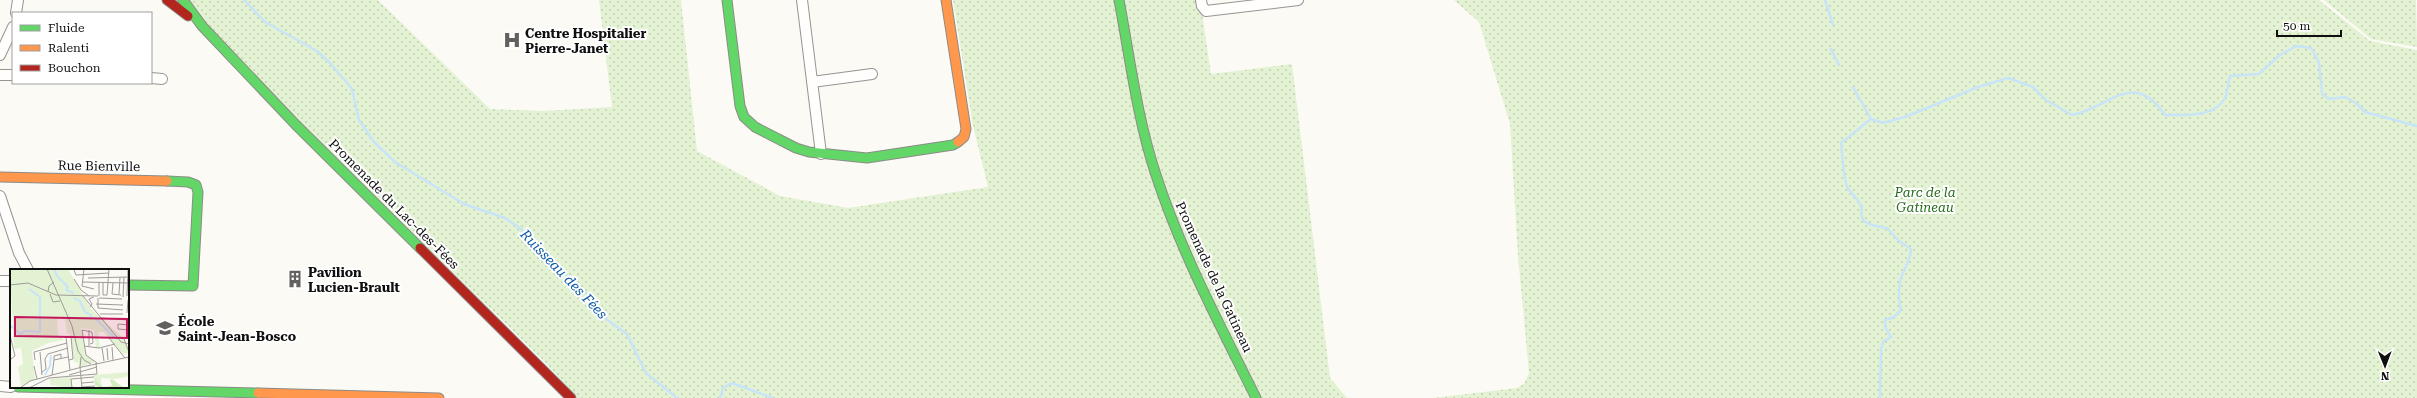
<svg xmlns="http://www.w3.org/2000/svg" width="2417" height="398" font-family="'Roboto Serif',serif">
	<defs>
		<pattern id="park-dots" width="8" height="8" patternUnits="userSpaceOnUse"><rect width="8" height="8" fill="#e3f2d2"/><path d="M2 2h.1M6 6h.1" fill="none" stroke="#c2ceb3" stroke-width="1.8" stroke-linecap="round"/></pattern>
	</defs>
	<rect width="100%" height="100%" fill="#fcfaf4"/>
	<path fill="url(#park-dots)" d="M 174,0 L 378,0 L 490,109 L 544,111 L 612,107 L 599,0 L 681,0 L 697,151 L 780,196 L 848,208 L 988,187 L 973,126 L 953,0 L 1200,0 L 1211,74 L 1292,64 L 1330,378 L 1347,398 L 578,398 L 545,362 Z
		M 1454,0 L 2319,0 L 2370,41 L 2417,50 L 2417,398 L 1433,398 L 1517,388 L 1524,384 L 1529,373 L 1518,256 L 1510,124 L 1479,22 Z
		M 2324,0 L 2416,0 L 2417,47 L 2371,39 Z"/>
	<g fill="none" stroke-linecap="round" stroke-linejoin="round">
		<path stroke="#c8e4f8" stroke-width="2.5" d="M 244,0 L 265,22 L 317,51 L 330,63 L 352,89 L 359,120 L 374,142 L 395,162 L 464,204 L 505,218 L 521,229 L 531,242 L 585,292 L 606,319 L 627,334 L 646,373 L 677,398
			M 1825,0 L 1833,25
			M 1831,49 L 1839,65
			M 1853,87 L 1871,119 L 1883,123 L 1905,117 L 1978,87 L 2008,78 L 2033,87 L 2046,100 L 2072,115 C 2110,108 2132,68 2165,115 C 2185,115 2214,118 2225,98 C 2228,92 2228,83 2230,76 L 2259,74 L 2280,55 L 2296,46 L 2311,48 L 2319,62 L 2322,94 L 2329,99 L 2345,97 L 2356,103 L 2365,112 L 2417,126
			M 1871,119 L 1841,143 C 1842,151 1844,184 1848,189 C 1852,194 1858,199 1861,206 C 1863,211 1859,216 1864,221 C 1870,226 1879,227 1887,228 L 1899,241 L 1911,249 C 1911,261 1902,271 1900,282 C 1898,291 1899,301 1901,310 L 1894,317 L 1885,320 L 1885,327 L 1891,337 L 1884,341 L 1881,348 L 1880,398
			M 720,398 L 723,388 L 732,383 L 773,398"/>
		<g stroke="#969592" stroke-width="12">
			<path id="street" d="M 802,0 L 821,154
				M 1201,0 L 1202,6 L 1206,11 L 1298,0
				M 16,13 L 18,0
				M 0,55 L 13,27
				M 0,75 L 13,75
				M 151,78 L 162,79
				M 812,82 L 872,74
				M 0,196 L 19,253 L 28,270
				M 0,281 L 11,281
				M 0,386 L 11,387"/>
		</g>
		<g stroke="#8c8b89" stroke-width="11">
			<path id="fast" d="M 183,0 L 202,26 L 296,125 L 420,248
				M 727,0 L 740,106 L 744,117 L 755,127 L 796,148 L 809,152 L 867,158 L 953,145 L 958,142
				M 1119,0 C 1130,58 1137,118 1156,175 C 1181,252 1220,325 1256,398
				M 128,285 L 193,286 L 198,192 L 196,185 L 188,182 L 167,181
				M 18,387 L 258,393"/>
		</g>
		<g stroke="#8c8b89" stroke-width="11">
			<path id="slow" d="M 946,0 L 966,129 L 964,137 L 958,142
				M 0,177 L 167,181
				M 258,393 L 439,398"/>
		</g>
		<g stroke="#8c8b89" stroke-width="11">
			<path id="jam" d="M 167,0 L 188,16
				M 420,248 L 571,398"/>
		</g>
		<use href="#street" stroke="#fffefd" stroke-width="10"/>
		<use href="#fast" stroke="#63d668" stroke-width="9"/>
		<use href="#slow" stroke="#ff974d" stroke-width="9"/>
		<use href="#jam" stroke="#b3261e" stroke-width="9"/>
	</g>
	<defs>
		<g id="hospital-bare" transform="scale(1.38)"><path d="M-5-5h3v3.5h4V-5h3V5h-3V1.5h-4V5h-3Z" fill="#62615f" stroke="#fff" stroke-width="2.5" paint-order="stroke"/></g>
		<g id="building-bare" transform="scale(1.38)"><path d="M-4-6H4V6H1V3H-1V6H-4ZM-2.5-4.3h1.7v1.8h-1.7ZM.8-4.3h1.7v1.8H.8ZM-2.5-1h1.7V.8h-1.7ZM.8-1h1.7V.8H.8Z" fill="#62615f" stroke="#fff" stroke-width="2.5" paint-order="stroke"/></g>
		<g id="school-bare" transform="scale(1.38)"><path d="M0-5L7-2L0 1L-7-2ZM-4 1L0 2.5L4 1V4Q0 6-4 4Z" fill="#62615f" stroke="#fff" stroke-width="2.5" paint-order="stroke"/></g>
	</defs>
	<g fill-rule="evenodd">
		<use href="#hospital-bare" x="512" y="40"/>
		<use href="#building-bare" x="295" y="279"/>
		<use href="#school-bare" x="165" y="328"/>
	</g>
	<g text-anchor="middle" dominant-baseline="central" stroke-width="4" stroke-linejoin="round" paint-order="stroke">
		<g font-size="13" font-weight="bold" fill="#0f0f0f" stroke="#fff" text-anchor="start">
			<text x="525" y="33">Centre Hospitalier<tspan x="525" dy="15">Pierre-Janet</tspan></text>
			<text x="308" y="272">Pavilion<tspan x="308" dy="15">Lucien-Brault</tspan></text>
			<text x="178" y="321">École<tspan x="178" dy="15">Saint-Jean-Bosco</tspan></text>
		</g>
		<g font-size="13" fill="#0f0f0f" stroke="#fff">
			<text transform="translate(99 166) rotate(1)">Rue Bienville</text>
			<text transform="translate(394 204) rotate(45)">Promenade du Lac-des-Fées</text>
			<text transform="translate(1214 277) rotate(65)">Promenade de la Gatineau</text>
		</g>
		<g font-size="13" font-style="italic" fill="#256b1a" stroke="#fff">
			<text x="1925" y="192">Parc de la<tspan x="1925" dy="15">Gatineau</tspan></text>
		</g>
		<g font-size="14" font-style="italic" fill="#0f5ba9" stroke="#fff">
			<text transform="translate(564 274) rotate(46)">Ruisseau des Fées</text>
		</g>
	</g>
	<g transform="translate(10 269)">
		<rect width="119" height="119" fill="#fcfaf4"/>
		<path d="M 119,103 L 119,107 L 106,110 L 91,109 L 92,117 L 84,109 L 84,106 Z" fill="#e3f2d2"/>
		<path d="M 84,109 L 93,118 L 102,117 L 100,111 L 102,110 L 114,119 L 90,119 L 85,116 Z" fill="#d3ebc0"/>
		<path d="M 0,0 L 58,0 L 81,40 L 114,70 L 119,84 L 113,85 L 94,63 L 88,63 L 90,79 L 86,79 L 84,61 L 71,59 L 75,86 L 86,93 L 69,98 L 69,94 L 64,93 L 61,65 L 57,65 L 55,50 L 47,49 L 48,66 L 54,71 L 38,74 L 22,82 L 25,110 L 11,117 L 8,98 L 13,95 L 11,79 L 4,80 ZM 61,108 L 61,119 L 40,116 L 40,110 Z" fill="#e3f2d2"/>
		<path fill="none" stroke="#c8e4f8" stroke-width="2" d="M 44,0 L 47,7 L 58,18 L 56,21 L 64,24M 19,20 L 30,28 L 30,62M 64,29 L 70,32 L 75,43 L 81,46 L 81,49 L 85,49 L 106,70M 0,56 L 10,65 L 15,62 L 31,63M 35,106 L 40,97 L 41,86"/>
		<path fill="none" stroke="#9d9c98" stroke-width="1" d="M 37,0 L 62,57 L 68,82 L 74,91 L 81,95M 74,0 L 72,17 L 84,20M 64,1 L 66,6 L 99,4M 78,9 L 117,8M 64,10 L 71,21 L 79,27M 72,13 L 119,14M 93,14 L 93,26 L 95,26M 103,14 L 102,25 L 111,26M 0,16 L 18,14 L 46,26 L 88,27M 38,23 L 39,17 L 44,13M 40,25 L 43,33 L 50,32M 109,25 L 110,8M 95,26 L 97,26 L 99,0M 73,27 L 111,73 L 119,75M 89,27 L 89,13M 117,27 L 118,0M 113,28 L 114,8M 88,29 L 88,39 L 113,41M 89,29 L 112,30M 86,35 L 113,36M 80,38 L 82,35 L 79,30 L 84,28M 117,44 L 118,31M 90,45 L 113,45M 90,49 L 119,51M 119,56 L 108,55 L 108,60 L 119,61M 79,61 L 79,77M 0,66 L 5,87 L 0,91M 99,69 L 115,89M 114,70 L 119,83M 80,75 L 83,74 L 82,63 L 72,61 L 76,86 L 87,94M 74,77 L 89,79 L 105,75M 102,78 L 103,91M 92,79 L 94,92M 97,79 L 98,91M 30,83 L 32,106M 71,88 L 70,98 L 72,119M 25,91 L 24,83 L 57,74M 44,91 L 44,87 L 48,86 L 51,85 L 51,89M 59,91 L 63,90 L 61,67 L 56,68 L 60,101M 24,97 L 27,110M 31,104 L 36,100 L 35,90 L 38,85 L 58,79M 42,106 L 44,91 L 58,88M 59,106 L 87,98M 72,114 L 84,113M 72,118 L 85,117M 10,119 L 20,112 L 72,98 L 119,88M 19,119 L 39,109 L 87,105 L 86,94M 62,119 L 61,110 L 84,108"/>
		<path fill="#c2185b" fill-opacity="0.15" stroke="#c2185b" stroke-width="2" d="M 5,48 L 117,50 L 117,69 L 5,67 Z"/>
		<rect width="119" height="119" fill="none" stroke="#0f0f0f" stroke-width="2"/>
	</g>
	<rect x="12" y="12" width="140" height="72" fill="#ffffff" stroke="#9f9f9f"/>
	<rect x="20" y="25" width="20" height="6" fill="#63d668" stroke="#9f9f9f"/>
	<text x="48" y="32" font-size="12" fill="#0f0f0f">Fluide</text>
	<rect x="20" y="45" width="20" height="6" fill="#ff974d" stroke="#9f9f9f"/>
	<text x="48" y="52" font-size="12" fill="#0f0f0f">Ralenti</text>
	<rect x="20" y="65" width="20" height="6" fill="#b3261e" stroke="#9f9f9f"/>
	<text x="48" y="72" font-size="12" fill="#0f0f0f">Bouchon</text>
	<g transform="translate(2385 366) rotate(179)" stroke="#ffffff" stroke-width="3" paint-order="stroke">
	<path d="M0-3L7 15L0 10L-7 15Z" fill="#0f0f0f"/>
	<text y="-6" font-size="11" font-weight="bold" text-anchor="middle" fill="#0f0f0f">N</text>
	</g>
	<path d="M2277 30v6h64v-6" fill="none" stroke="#0f0f0f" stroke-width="2"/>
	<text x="2283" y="30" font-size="12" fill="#0f0f0f" stroke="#ffffff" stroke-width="3" paint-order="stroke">50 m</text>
</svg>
